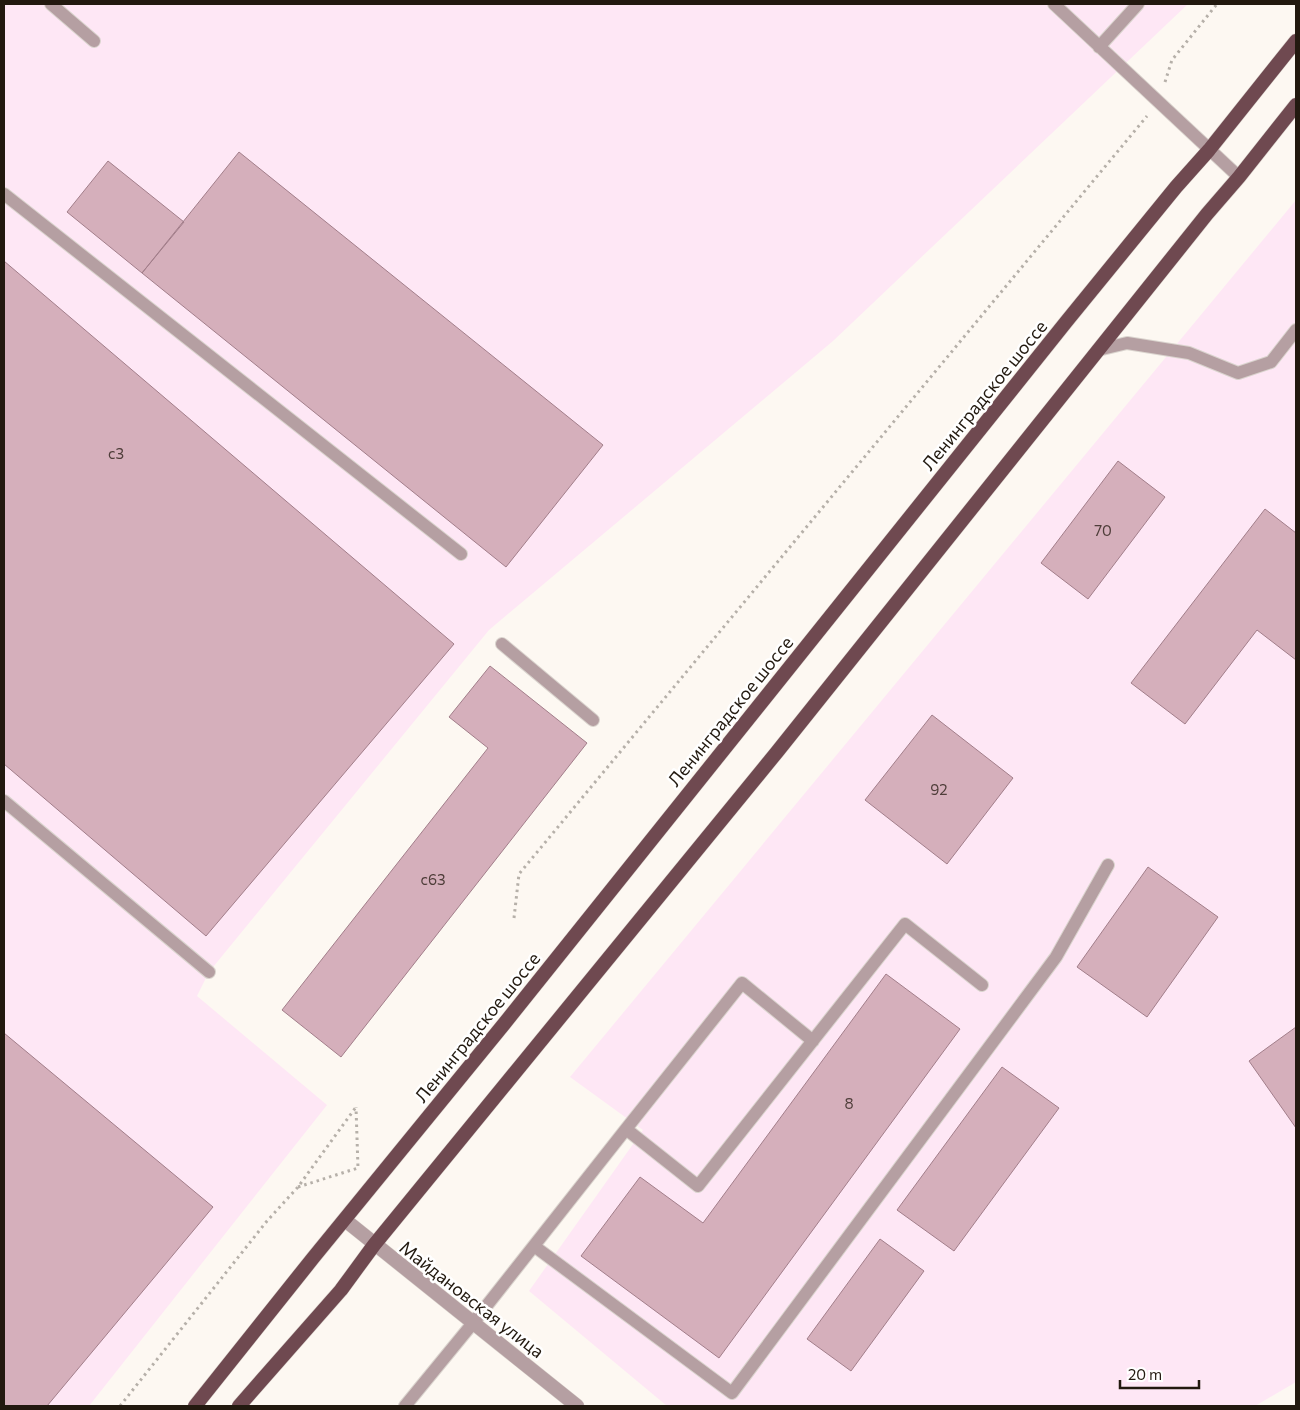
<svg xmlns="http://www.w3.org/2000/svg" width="1300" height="1410" font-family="Commissioner,sans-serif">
	<rect width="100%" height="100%" fill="#fdf8f2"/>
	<path fill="#fee7f5" d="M 4,4 L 1188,4 L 833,341 L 489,630 L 209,972 L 197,996 L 327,1105 L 89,1406 L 4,1406 Z
		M 1296,200 L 1296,1382 L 1255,1406 L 667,1406 L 529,1291 L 643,1130 L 570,1077 Z"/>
	<path fill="#d5afbb" stroke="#a27e8a" d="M 239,152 L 603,445 L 506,567 L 142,273 Z
		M 108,161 L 184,222 L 142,273 L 67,212 Z
		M 4,261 L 454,644 L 206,936 L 4,764 Z
		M 1118,461 L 1165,497 L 1088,599 L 1041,563 Z
		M 1265,509 L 1296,533 L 1296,660 L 1257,630 L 1185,724 L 1131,683 Z
		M 490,666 L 587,743 L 341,1057 L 282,1010 L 488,748 L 449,717 Z
		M 932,715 L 1013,778 L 947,864 L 865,800 Z
		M 1148,867 L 1218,917 L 1147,1017 L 1077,967 Z
		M 886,974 L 960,1029 L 719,1358 L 581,1256 L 640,1177 L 703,1223 Z
		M 1296,1027 L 1296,1128 L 1249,1061 Z
		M 4,1033 L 213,1207 L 47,1406 L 4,1406 Z
		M 1002,1067 L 1059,1108 L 954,1251 L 897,1210 Z
		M 880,1239 L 924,1271 L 851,1371 L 807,1339 Z"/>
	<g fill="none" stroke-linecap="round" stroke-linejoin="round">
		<g stroke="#dad4ce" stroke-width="14">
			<path id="service" d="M 51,4 L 94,41
				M 1054,4 L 1239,177
				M 1099,47 L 1138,4
				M 4,194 L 461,554
				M 1098,350 L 1127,343 L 1189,353 L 1238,373 L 1271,362 L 1296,330
				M 502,644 L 593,720
				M 4,801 L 209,972
				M 626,1129 L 742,983 L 813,1041
				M 534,1246 L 732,1393 L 1056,957 L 1108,865
				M 405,1406 L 473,1323 L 626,1129 L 698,1186 L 905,924 L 982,985"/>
		</g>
		<g stroke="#dad4ce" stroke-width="15">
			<path id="minor" d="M 345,1220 L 577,1406"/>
		</g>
		<g stroke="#dad4ce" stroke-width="15">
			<path id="trunk" d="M 195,1406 L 313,1258 L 504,1024 L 1066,322 L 1176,187 L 1209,150 L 1296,41
				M 239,1406 L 341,1290 L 374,1245 L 777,752 L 1207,214 L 1239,177 L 1296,105"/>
		</g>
		<path stroke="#b6b0a9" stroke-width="3" stroke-dasharray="2.5 4" stroke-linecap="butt" d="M 1165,82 L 1172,60 L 1217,4
			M 514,918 L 519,874 L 1147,116
			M 298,1187 L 358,1168 L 356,1107
			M 120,1406 L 267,1221 L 298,1187 L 356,1107"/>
		<use href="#service" stroke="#b59fa2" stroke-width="12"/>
		<use href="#minor" stroke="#b59fa2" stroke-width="14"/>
		<use href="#trunk" stroke="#6f4950" stroke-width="14"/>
	</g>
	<g text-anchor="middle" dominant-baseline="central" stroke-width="5" stroke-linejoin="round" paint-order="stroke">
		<g font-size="15" fill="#4f3e3a">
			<text x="116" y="453">с3</text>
			<text x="1103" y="530">70</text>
			<text x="939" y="789">92</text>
			<text x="433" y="879">с63</text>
			<text x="849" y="1103">8</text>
		</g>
		<g font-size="18" fill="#22190f" stroke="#fff">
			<text transform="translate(984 395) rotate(-51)">Ленинградское шоссе</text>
			<text transform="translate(730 711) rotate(-51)">Ленинградское шоссе</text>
			<text transform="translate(477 1027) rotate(-51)">Ленинградское шоссе</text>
			<text transform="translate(472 1299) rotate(38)">Майдановская улица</text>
		</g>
	</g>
	<rect width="1300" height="1410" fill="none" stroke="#22190f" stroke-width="10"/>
	<path d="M1120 1380v8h79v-8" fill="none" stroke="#22190f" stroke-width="2.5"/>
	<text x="1128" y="1380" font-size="15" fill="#22190f" stroke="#ffffff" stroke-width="4" paint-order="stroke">20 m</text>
</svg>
